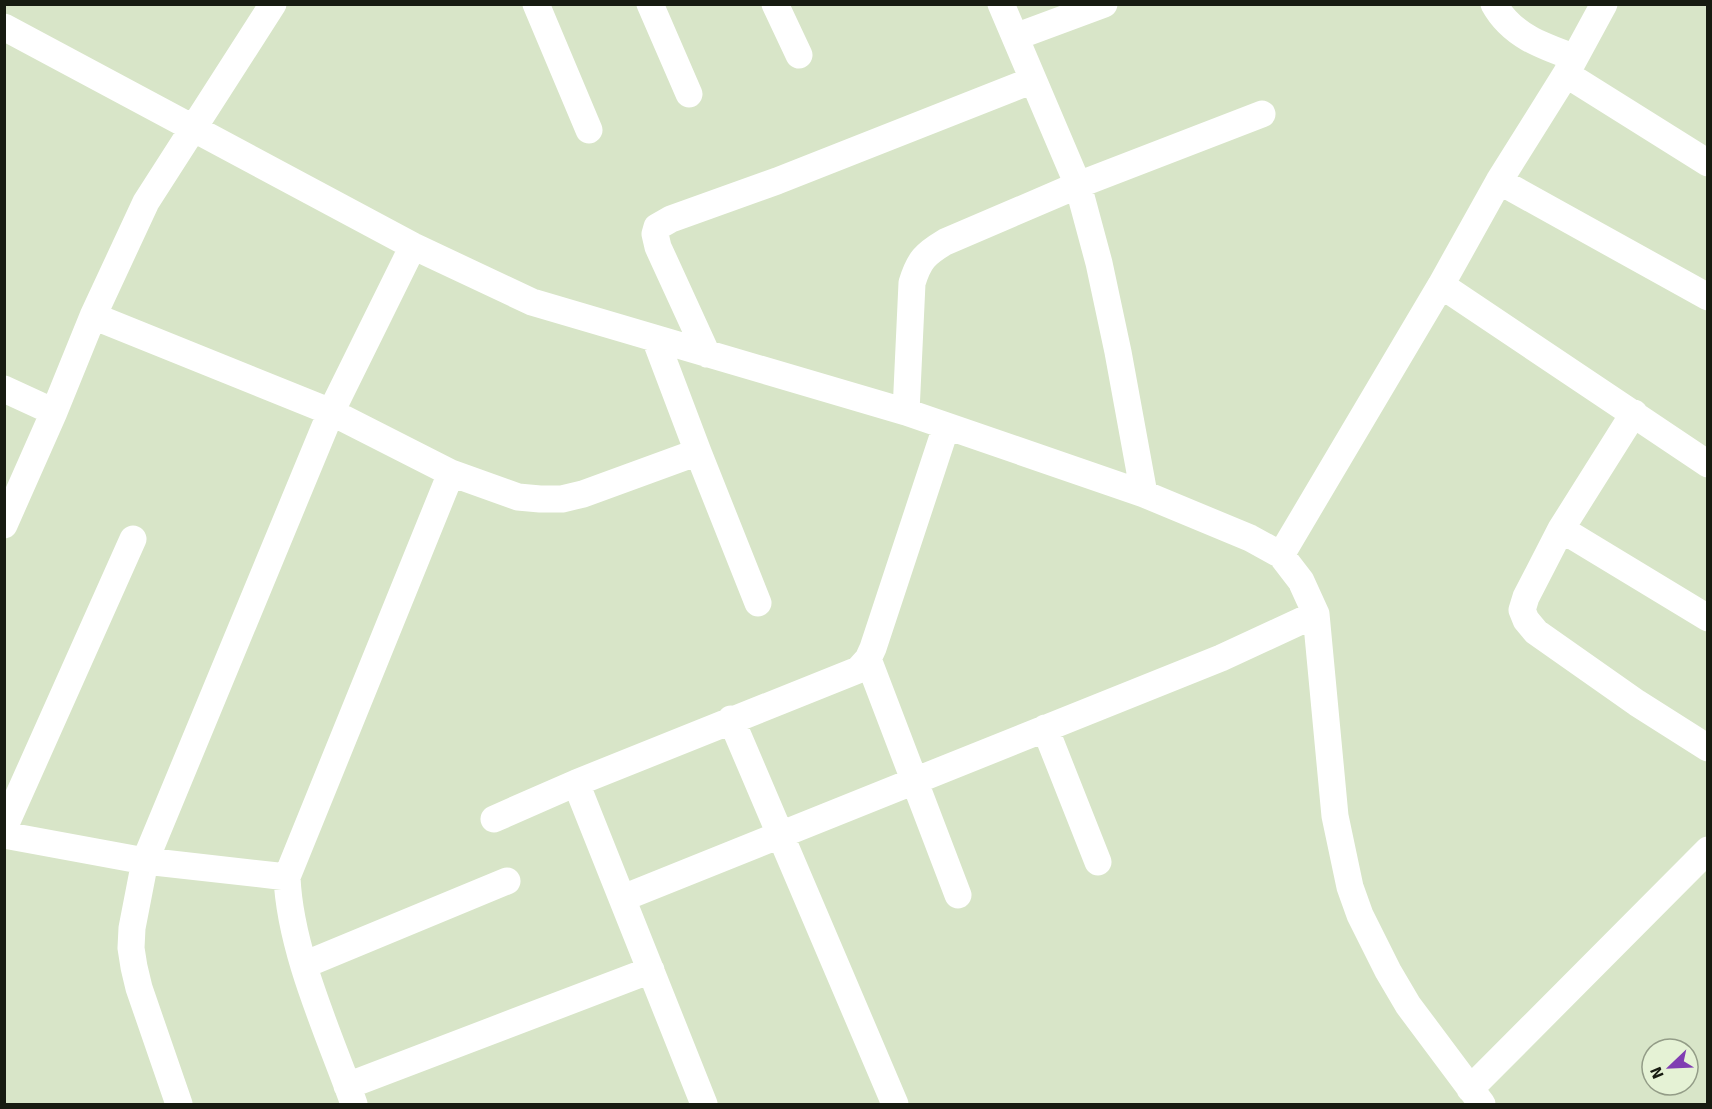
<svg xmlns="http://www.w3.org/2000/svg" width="1712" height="1109" font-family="Signika,sans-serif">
	<rect width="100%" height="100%" fill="#d8e5c8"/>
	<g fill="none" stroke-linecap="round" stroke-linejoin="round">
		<path stroke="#fff" stroke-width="27" d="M 536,4 L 589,130
			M 650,4 L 689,94
			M 775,4 L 799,55
			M 1001,4 L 1078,185 L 1099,263 L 1118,352 L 1144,494
			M 1494,4 C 1511,35 1542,46 1573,57
			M 4,27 L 413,246 L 532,302 L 906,412 L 1144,494 L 1250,538 L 1281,555 L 1301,581 L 1316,614 L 1335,816 L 1350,887 L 1360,915 L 1388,971 L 1408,1005 L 1482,1104
			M 1015,37 L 1104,4
			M 1566,74 L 1708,163
			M 1499,181 L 1708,297
			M 1441,285 L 1708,464
			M 93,316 L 331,412 L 451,473 L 518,497 L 540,499 L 562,499 L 583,494 L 698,452
			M 656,341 L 698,452 L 758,603
			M 707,354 L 658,247 L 655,234 L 657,227 L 671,219 L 777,181 L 1033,80
			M 4,389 L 54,412
			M 906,412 L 912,283 C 919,260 925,254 945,242 L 1078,185 L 1262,114
			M 1634,413 L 1561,529 L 1526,597 L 1522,610 L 1526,620 L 1536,632 L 1637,703 L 1708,748
			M 4,525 L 54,412 L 93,316 L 146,202 L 273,4
			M 1561,529 L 1708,618
			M 1281,555 L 1441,285 L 1499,181 L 1566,74 L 1604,4
			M 868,659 L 958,895
			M 731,719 L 895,1104
			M 1045,728 L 1098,862
			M 576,783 L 704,1104
			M 494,819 L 576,783 L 858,670 L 868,659 L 873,648 L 946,427
			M 4,828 L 133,539
			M 4,835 L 145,861 L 287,877
			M 623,898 L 1221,658 L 1316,614
			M 304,965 L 507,881
			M 347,1086 L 651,970
			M 1470,1089 L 1708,850
			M 179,1104 L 139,988 L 134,967 L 131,948 L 132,928 L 145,861 L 331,412 L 413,246
			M 354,1104 C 329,1034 290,951 287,877 L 451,473"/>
	</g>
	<rect width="1712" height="1109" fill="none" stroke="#171b11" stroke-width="12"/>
	<g transform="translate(1670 1067) rotate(247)"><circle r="28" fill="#e5f2d5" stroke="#939c87" stroke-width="1.5"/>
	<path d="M0-4.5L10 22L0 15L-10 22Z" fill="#803db2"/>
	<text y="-9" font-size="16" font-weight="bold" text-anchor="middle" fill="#171b11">N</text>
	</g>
</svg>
